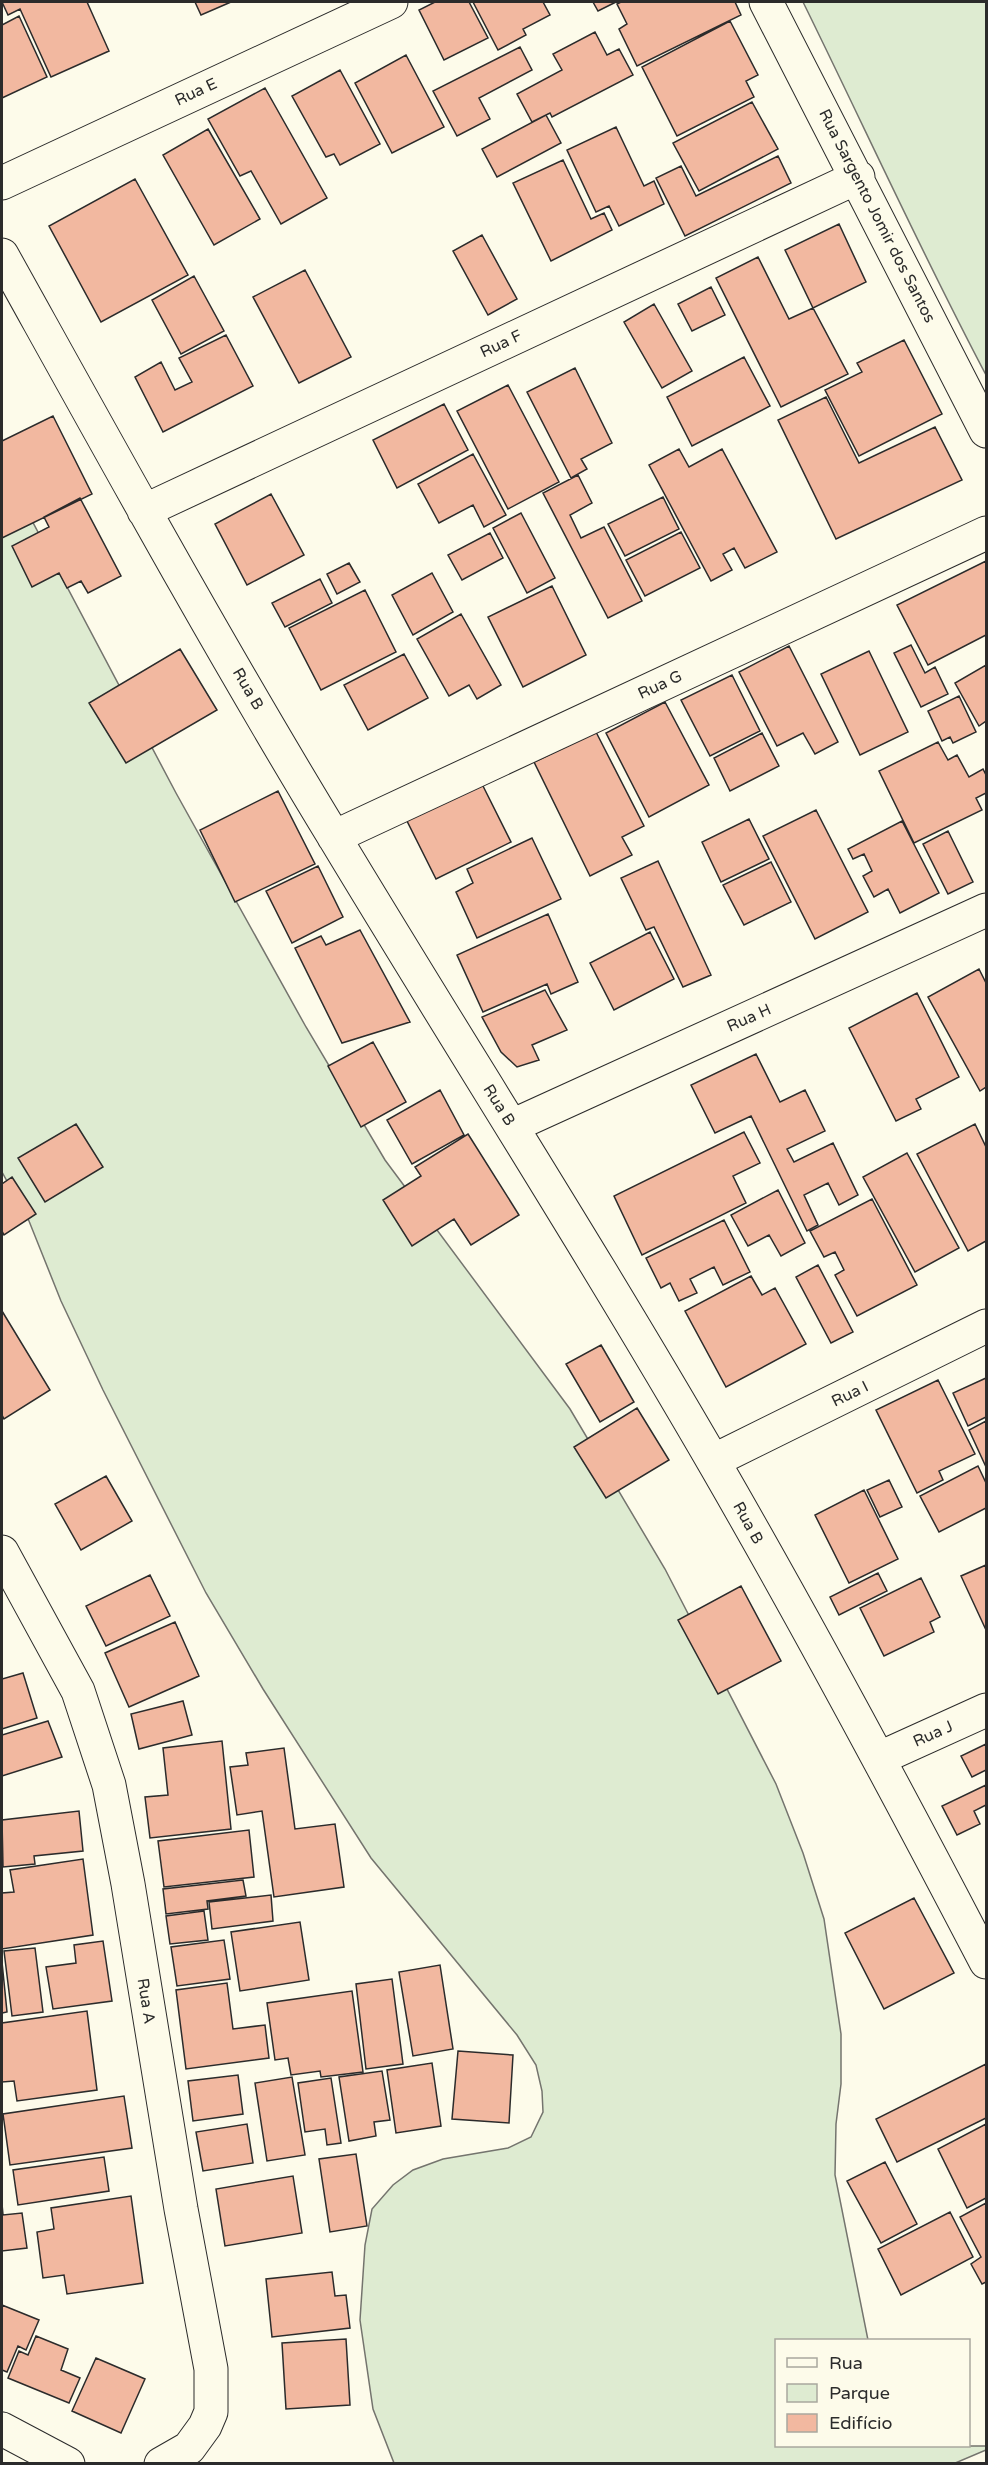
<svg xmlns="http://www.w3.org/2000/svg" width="988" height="2465" font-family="'Varela Round',sans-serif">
	<rect width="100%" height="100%" fill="#fdfbea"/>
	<path fill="#deebd1" stroke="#74746e" stroke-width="1.5" d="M 803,2 L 986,2 L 986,375 C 921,252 864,126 803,2 Z
		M 2,464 L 176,793 L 306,1027 L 385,1160 L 570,1409 L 665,1569 L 776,1784 L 803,1853 L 824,1919 L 841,2034 L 841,2084 L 836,2124 L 835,2175 L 868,2340 L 776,2340 L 776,2446 L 986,2446 L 986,2450 L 953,2464 L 394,2463 L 373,2409 L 360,2320 L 365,2245 L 372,2209 L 393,2185 L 413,2170 L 443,2159 L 508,2148 L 531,2137 L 543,2112 L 542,2091 L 536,2065 L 517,2035 L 371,1858 L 263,1689 L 206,1593 L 103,1390 L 61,1301 L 29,1221 L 2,1172 Z"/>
	<path fill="#f2b8a0" stroke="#2b2b2b" stroke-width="1.5" d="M 2,2 L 87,2 L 109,51 L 51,77 L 20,9 L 8,15 Z
		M 195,2 L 231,2 L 201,15 Z
		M 435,2 L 469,2 L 488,38 L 444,60 L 419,10 Z
		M 473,2 L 543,2 L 550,15 L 523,29 L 526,35 L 498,50 Z
		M 593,2 L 616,2 L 598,11 Z
		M 621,2 L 735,2 L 741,15 L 637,66 L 619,29 L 627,24 L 617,4 Z
		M 19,16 L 47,77 L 2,98 L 2,25 Z
		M 730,21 L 758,75 L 746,81 L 754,97 L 677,136 L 642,67 Z
		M 595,32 L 607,55 L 619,49 L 633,75 L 552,117 L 550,113 L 532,122 L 517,94 L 562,70 L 553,54 Z
		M 520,47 L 532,70 L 479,98 L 490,119 L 457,136 L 433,91 Z
		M 406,55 L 444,127 L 392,153 L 355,83 Z
		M 340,70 L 380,144 L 340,165 L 334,154 L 326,157 L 292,96 Z
		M 265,88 L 327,198 L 281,224 L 251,171 L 240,176 L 208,119 Z
		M 752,102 L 778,149 L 699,191 L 673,143 Z
		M 546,115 L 561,143 L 497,177 L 482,149 Z
		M 616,127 L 644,186 L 654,181 L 664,204 L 619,226 L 609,206 L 596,212 L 567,150 Z
		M 208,129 L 260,219 L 214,245 L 163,155 Z
		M 778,156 L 791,183 L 685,236 L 656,178 L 681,166 L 696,196 Z
		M 563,160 L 591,219 L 604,213 L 612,230 L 551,261 L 513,183 Z
		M 135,179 L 188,275 L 101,322 L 49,226 Z
		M 839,224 L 866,282 L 813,308 L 785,250 Z
		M 482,235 L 517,299 L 488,315 L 453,251 Z
		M 758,257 L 789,319 L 813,308 L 848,374 L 781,407 L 716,278 Z
		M 305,270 L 351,357 L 299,383 L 253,297 Z
		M 194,276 L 224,331 L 181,354 L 152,300 Z
		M 711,287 L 725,315 L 692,331 L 678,304 Z
		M 654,304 L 692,371 L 662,388 L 624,322 Z
		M 226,335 L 253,386 L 163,432 L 135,377 L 161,362 L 175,390 L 192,382 L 179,358 Z
		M 904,340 L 942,414 L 859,456 L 825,390 L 862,372 L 857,363 Z
		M 744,357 L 770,406 L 692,446 L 667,397 Z
		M 575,368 L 612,443 L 581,459 L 587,469 L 571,478 L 527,392 Z
		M 508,385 L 559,482 L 508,509 L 457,411 Z
		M 826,397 L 859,463 L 935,427 L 962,480 L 836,539 L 778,420 Z
		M 444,404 L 468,450 L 397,488 L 373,440 Z
		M 53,416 L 92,494 L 2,538 L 2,441 Z
		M 679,449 L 689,467 L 722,449 L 777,552 L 745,568 L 734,548 L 723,554 L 732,570 L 711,581 L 649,465 Z
		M 473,454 L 506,515 L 484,527 L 473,505 L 439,523 L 418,484 Z
		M 578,475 L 592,503 L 570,515 L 581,538 L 604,527 L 642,601 L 608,618 L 543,493 Z
		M 271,494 L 304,555 L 247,585 L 215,524 Z
		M 663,497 L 679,529 L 625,556 L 608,524 Z
		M 80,498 L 121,576 L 88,593 L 81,581 L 67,588 L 59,573 L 32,587 L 12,546 L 49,527 L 44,517 Z
		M 521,513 L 555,578 L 527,593 L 493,528 Z
		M 681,532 L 700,568 L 645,596 L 626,560 Z
		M 490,533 L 503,558 L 462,580 L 448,555 Z
		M 986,561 L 986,635 L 928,665 L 897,605 Z
		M 349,563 L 360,582 L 337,594 L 327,574 Z
		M 432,573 L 453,612 L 413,635 L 392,595 Z
		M 320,579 L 332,603 L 285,627 L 272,603 Z
		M 552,586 L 586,655 L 523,687 L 488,617 Z
		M 365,590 L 396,652 L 321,690 L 289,628 Z
		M 461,614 L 501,685 L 477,699 L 469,685 L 449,696 L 417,639 Z
		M 911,645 L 925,673 L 935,667 L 948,694 L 921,707 L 894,653 Z
		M 789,646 L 838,742 L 815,754 L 803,733 L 777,746 L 739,672 Z
		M 180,649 L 217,710 L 126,763 L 89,703 Z
		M 869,651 L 908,732 L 860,755 L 821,674 Z
		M 404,654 L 428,698 L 368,730 L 344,685 Z
		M 986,665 L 986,721 L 979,726 L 955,683 Z
		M 732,675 L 760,731 L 710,756 L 681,700 Z
		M 959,696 L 976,732 L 953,743 L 950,737 L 942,741 L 928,711 Z
		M 665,702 L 709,785 L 649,817 L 606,733 Z
		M 596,732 L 644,826 L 622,837 L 632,855 L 590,876 L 534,762 Z
		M 762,733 L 779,766 L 730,791 L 714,758 Z
		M 938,742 L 948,760 L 957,755 L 969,777 L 983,769 L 986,775 L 986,793 L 976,798 L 982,810 L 914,843 L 879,771 Z
		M 480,780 L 511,842 L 436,879 L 405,817 Z
		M 278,791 L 315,864 L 235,902 L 200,830 Z
		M 816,810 L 868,912 L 815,939 L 763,836 Z
		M 749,819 L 769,859 L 721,882 L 702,842 Z
		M 902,821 L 939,893 L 900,913 L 888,889 L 874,897 L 863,876 L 872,871 L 864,854 L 853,859 L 848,849 Z
		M 948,831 L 973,882 L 948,894 L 923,844 Z
		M 532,838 L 561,899 L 477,938 L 456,892 L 473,883 L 467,869 Z
		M 658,861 L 711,975 L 683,987 L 654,927 L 646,930 L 621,878 Z
		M 771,862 L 791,902 L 744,925 L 723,885 Z
		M 318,866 L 343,917 L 292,943 L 266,891 Z
		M 548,914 L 578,982 L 551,994 L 547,984 L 483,1012 L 457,955 Z
		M 360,930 L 410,1022 L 342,1043 L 295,948 L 321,936 L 326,945 Z
		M 650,932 L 674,979 L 614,1010 L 590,963 Z
		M 979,969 L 986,983 L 986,1087 L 980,1091 L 928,997 Z
		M 545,990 L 567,1030 L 532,1045 L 539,1060 L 517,1067 L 501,1052 L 482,1017 Z
		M 917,993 L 959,1077 L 916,1099 L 921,1109 L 896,1121 L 849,1028 Z
		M 373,1042 L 406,1102 L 361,1127 L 328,1066 Z
		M 756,1054 L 780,1102 L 805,1090 L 825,1131 L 787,1149 L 794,1162 L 833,1143 L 858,1195 L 839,1205 L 828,1183 L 804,1195 L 818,1225 L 807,1231 L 751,1116 L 715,1133 L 691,1085 Z
		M 440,1090 L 464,1135 L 412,1164 L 387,1120 Z
		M 76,1124 L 103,1167 L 45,1202 L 18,1158 Z
		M 975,1124 L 986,1147 L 986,1241 L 968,1251 L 917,1154 Z
		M 744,1132 L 760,1163 L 733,1176 L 746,1203 L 642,1255 L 614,1196 Z
		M 468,1134 L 519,1215 L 471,1245 L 454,1219 L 412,1246 L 383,1200 L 421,1176 L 415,1167 Z
		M 907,1153 L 959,1248 L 915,1272 L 863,1177 Z
		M 12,1177 L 36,1214 L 4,1235 L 2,1231 L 2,1184 Z
		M 778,1190 L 805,1243 L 781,1256 L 769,1235 L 748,1246 L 731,1215 Z
		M 872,1199 L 917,1285 L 857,1316 L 835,1275 L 844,1270 L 835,1252 L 824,1257 L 810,1231 Z
		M 724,1220 L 750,1272 L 723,1285 L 714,1267 L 690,1279 L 697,1293 L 679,1301 L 670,1283 L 661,1288 L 646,1258 Z
		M 818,1265 L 853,1332 L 831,1343 L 796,1277 Z
		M 751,1276 L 762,1295 L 775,1288 L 806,1344 L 726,1387 L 685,1311 Z
		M 2,1311 L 50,1390 L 4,1419 L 2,1415 Z
		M 601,1345 L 634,1402 L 600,1422 L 566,1364 Z
		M 986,1378 L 986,1417 L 968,1426 L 953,1393 Z
		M 938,1380 L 975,1454 L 939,1471 L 943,1480 L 917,1493 L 876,1410 Z
		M 637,1408 L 669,1460 L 606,1498 L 574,1447 Z
		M 986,1421 L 986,1467 L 969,1430 Z
		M 978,1466 L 986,1483 L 986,1508 L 939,1532 L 920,1496 Z
		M 106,1476 L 132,1521 L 81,1550 L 55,1504 Z
		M 889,1480 L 902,1507 L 880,1517 L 867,1490 Z
		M 864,1490 L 898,1559 L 849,1583 L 815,1515 Z
		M 986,1565 L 986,1630 L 961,1576 Z
		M 878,1573 L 887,1591 L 839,1615 L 830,1597 Z
		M 150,1575 L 170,1616 L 106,1646 L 86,1606 Z
		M 921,1578 L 940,1617 L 930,1622 L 934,1632 L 884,1656 L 860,1608 Z
		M 741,1586 L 781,1661 L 718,1694 L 678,1620 Z
		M 175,1622 L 199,1676 L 129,1707 L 105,1653 Z
		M 23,1673 L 37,1718 L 2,1729 L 2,1679 Z
		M 183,1701 L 192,1735 L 139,1749 L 131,1714 Z
		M 48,1721 L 62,1757 L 2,1776 L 2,1735 Z
		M 222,1741 L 231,1829 L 150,1838 L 145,1797 L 168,1795 L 163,1748 Z
		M 986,1744 L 986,1770 L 972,1777 L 961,1756 Z
		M 284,1748 L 295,1829 L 335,1824 L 344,1887 L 274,1897 L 262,1811 L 237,1815 L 230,1767 L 248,1765 L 246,1753 Z
		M 986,1785 L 986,1805 L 974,1811 L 980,1824 L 957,1835 L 942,1806 Z
		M 79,1811 L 83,1851 L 34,1856 L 35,1864 L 3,1867 L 2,1820 Z
		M 249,1830 L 254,1877 L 164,1887 L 158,1841 Z
		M 83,1859 L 93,1935 L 2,1949 L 2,1893 L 14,1892 L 10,1870 Z
		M 243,1880 L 246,1896 L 207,1901 L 208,1909 L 166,1914 L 163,1889 Z
		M 271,1895 L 273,1921 L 212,1929 L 209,1902 Z
		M 914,1898 L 954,1973 L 884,2009 L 845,1933 Z
		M 204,1911 L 208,1940 L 170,1944 L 166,1916 Z
		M 300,1922 L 309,1980 L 240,1991 L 231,1932 Z
		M 224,1940 L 230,1979 L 177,1986 L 171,1947 Z
		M 103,1941 L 112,2001 L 53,2009 L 46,1967 L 76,1963 L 74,1945 Z
		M 35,1948 L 43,2012 L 12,2016 L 4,1951 Z
		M 2,1962 L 7,2012 L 2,2013 Z
		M 440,1965 L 453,2049 L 413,2056 L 399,1972 Z
		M 392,1979 L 403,2064 L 366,2069 L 356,1984 Z
		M 227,1983 L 233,2029 L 265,2025 L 269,2058 L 186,2069 L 176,1990 Z
		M 352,1991 L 363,2072 L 321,2077 L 320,2071 L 291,2075 L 288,2058 L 275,2060 L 267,2003 Z
		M 87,2011 L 97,2090 L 17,2101 L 14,2081 L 2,2082 L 2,2023 Z
		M 458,2051 L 513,2055 L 509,2123 L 452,2119 Z
		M 432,2063 L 441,2126 L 396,2133 L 387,2070 Z
		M 986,2064 L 986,2118 L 897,2162 L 876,2119 Z
		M 382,2071 L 390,2120 L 374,2122 L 376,2136 L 349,2141 L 339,2077 Z
		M 238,2075 L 243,2114 L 193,2121 L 188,2081 Z
		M 292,2077 L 305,2155 L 267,2161 L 255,2083 Z
		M 331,2078 L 341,2143 L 327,2145 L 325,2129 L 305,2132 L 298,2083 Z
		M 124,2096 L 132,2148 L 10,2165 L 3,2114 Z
		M 247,2124 L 253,2163 L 203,2171 L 196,2132 Z
		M 986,2124 L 986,2198 L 967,2208 L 938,2149 Z
		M 356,2154 L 367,2226 L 330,2232 L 319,2159 Z
		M 104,2157 L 109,2191 L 18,2205 L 13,2170 Z
		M 885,2162 L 917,2224 L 881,2243 L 847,2181 Z
		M 293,2176 L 302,2233 L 225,2246 L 216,2189 Z
		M 131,2196 L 143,2283 L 67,2294 L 64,2275 L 43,2278 L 37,2232 L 54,2229 L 51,2208 Z
		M 986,2203 L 986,2282 L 982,2284 L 971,2264 L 981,2257 L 960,2217 Z
		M 2,2204 L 3,2215 L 22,2213 L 27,2248 L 2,2251 Z
		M 950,2212 L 973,2257 L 901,2295 L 878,2249 Z
		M 332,2272 L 335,2296 L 346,2295 L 350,2328 L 272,2337 L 266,2279 Z
		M 2,2305 L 39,2320 L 26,2350 L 18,2346 L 7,2372 L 2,2370 Z
		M 36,2336 L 68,2349 L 61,2370 L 80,2378 L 69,2403 L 8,2378 L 19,2351 L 28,2355 Z
		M 346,2339 L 350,2405 L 286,2409 L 282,2343 Z
		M 96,2358 L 145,2379 L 121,2433 L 72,2411 Z"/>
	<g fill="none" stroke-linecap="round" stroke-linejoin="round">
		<g stroke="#2b2b2b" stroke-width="35">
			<path id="street" d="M 766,2 L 986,431
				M 2,183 L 391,2
				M 2,255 C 111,451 219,648 336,840 C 462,1049 594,1255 716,1466 C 810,1629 899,1795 986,1962
				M 144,511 L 858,177
				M 334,837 L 986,533
				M 512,1126 L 986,910
				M 713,1461 L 986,1326
				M 2,1552 L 78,1691 L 109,1785 L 128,1884 L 181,2209 L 211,2369 L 211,2412 L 205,2426 L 189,2448 L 161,2464
				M 880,1758 L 986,1710
				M 2,2429 L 68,2464"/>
		</g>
		<use href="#street" stroke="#fdfbea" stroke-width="33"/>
	</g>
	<g text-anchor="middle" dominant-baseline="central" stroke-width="4.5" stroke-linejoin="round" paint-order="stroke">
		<g font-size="16" fill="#2b2b2b" stroke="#fdfbea">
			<text transform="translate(196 92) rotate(-25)">Rua E</text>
			<text transform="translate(877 216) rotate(63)">Rua Sargento Jomir dos Santos</text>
			<text transform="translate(501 344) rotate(-25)">Rua F</text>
			<text transform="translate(660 685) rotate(-25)">Rua G</text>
			<text transform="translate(248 689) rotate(60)">Rua B</text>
			<text transform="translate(749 1018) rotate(-24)">Rua H</text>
			<text transform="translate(499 1105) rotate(58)">Rua B</text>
			<text transform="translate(850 1394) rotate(-26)">Rua I</text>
			<text transform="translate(748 1523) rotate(61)">Rua B</text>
			<text transform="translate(933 1734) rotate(-24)">Rua J</text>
			<text transform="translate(146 2001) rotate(81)">Rua A</text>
		</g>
	</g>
	<rect width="988" height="2465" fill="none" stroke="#2b2b2b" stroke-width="6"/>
	<rect x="775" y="2339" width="195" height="108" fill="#fdfbea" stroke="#a9a89e" stroke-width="1.5"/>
	<rect x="787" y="2358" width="30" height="9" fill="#fdfbea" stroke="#a9a89e" stroke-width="1.5"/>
	<text x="829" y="2369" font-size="18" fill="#2b2b2b">Rua</text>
	<rect x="787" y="2384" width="30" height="18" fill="#deebd1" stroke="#a9a89e" stroke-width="1.5"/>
	<text x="829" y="2399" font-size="18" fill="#2b2b2b">Parque</text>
	<rect x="787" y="2414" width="30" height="18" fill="#f2b8a0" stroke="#a9a89e" stroke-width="1.5"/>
	<text x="829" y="2429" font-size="18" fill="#2b2b2b">Edifício</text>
</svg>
